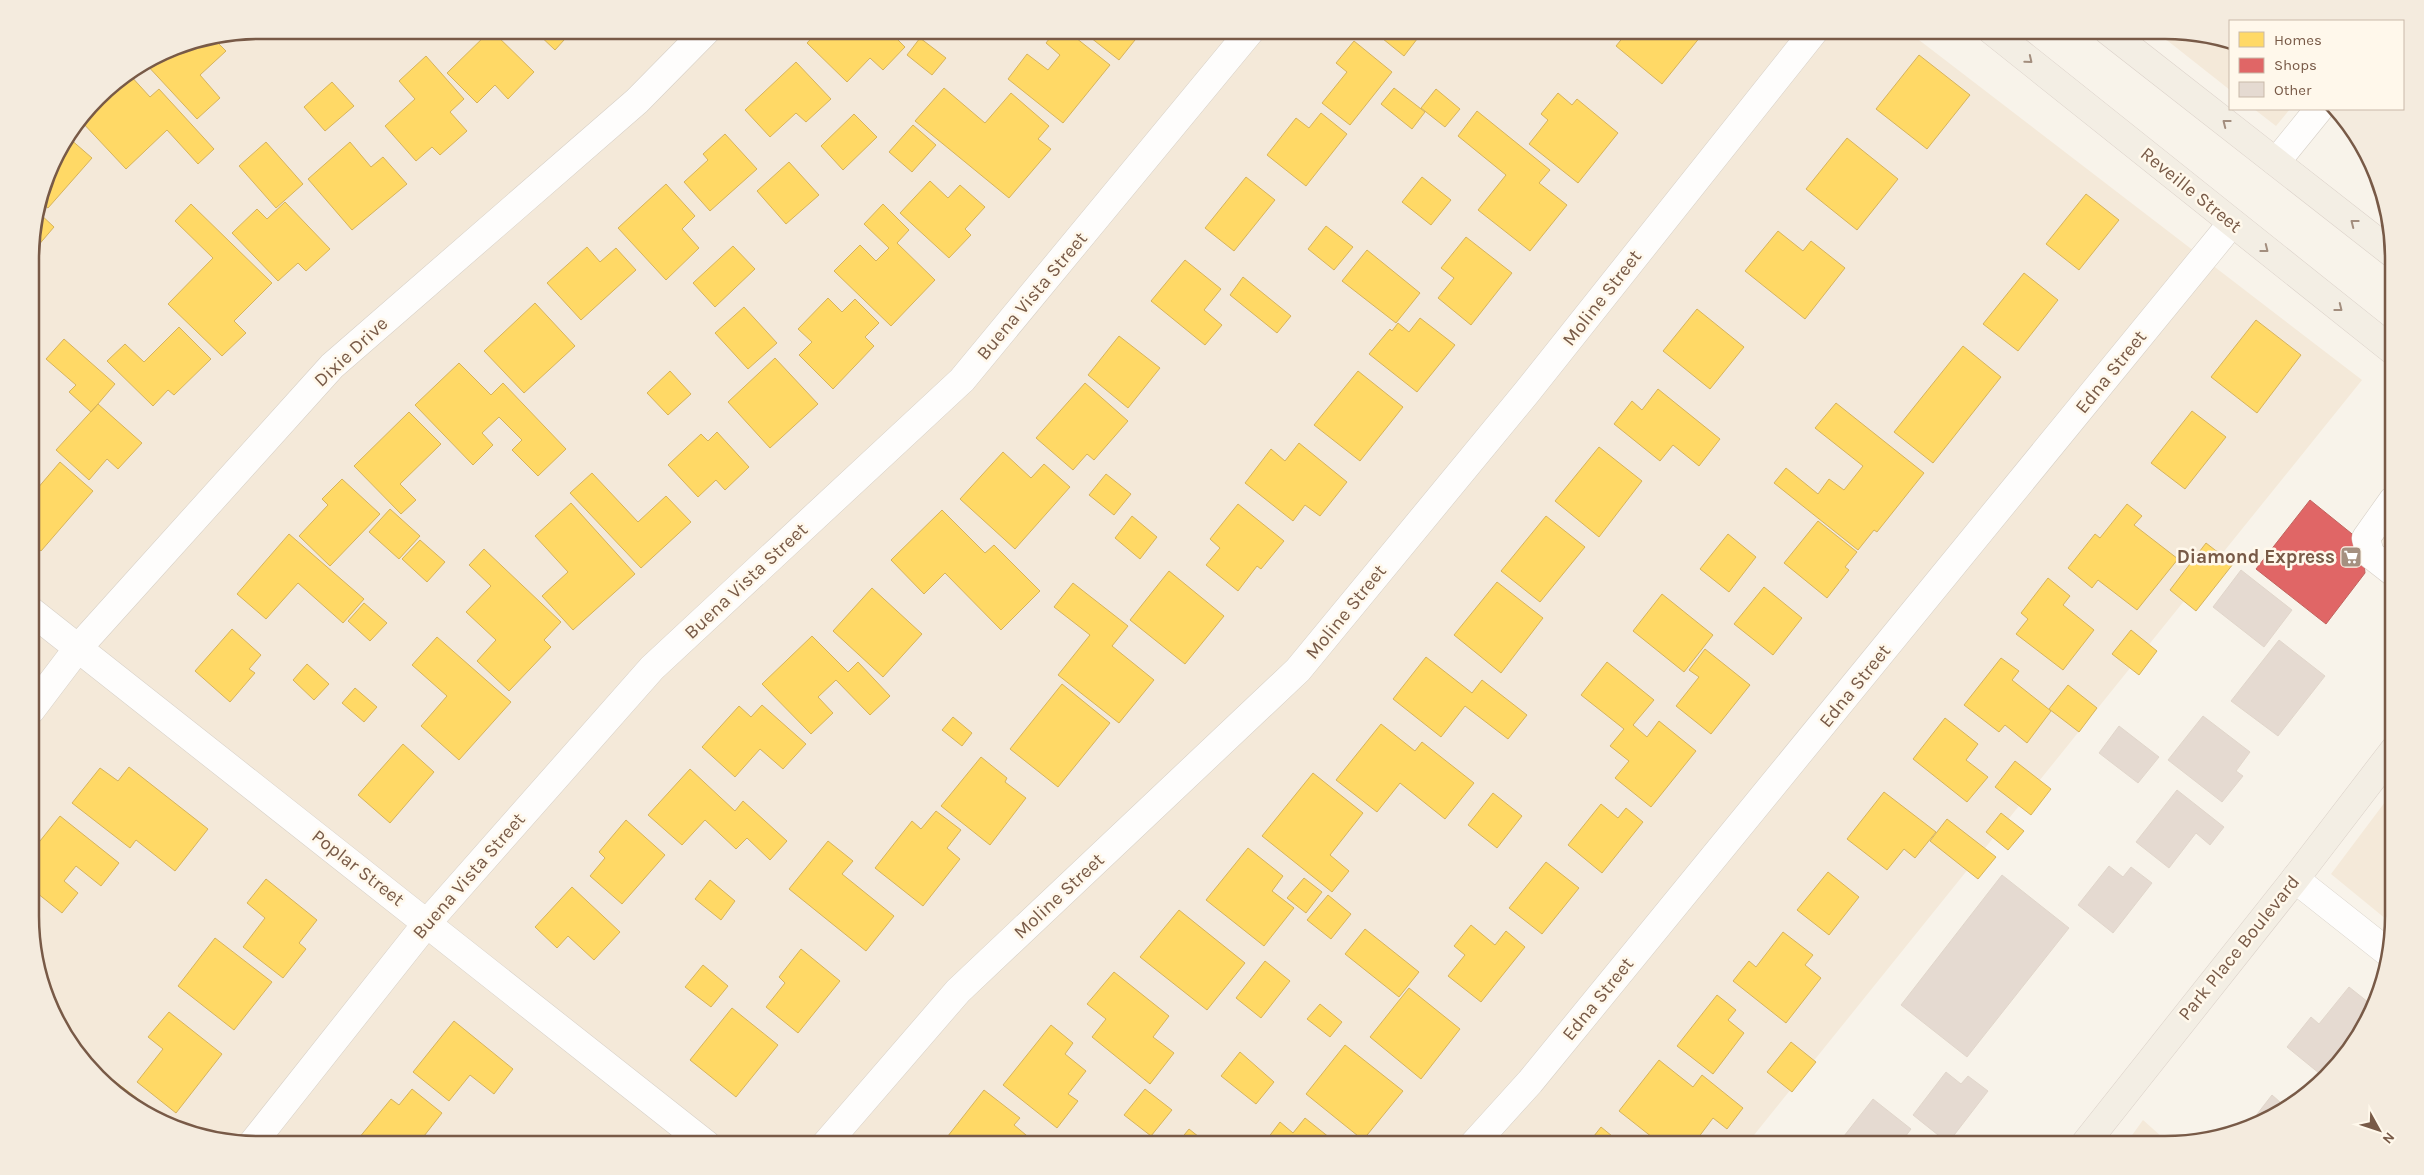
<svg xmlns="http://www.w3.org/2000/svg" width="2424" height="1175" font-family="Karla,sans-serif">
	<rect width="100%" height="100%" fill="#f8f3ea"/>
	<path fill="#f4e9d9" d="M 258,30 L 1906,30 L 2362,380 L 1746,1145 L 258,1145 L 158,1122 L 77,1055 L 47,1004 L 32,947 L 31,243 L 53,158 L 108,87 L 171,47 Z
		M 2154,30 L 2166,30 L 2230,45 L 2230,90 Z
		M 2254,109 L 2290,109 L 2276,126 Z
		M 2394,790 L 2394,917 L 2392,924 L 2331,874 Z
		M 2143,1120 L 2171,1145 L 2125,1145 Z"/>
	<path fill="#ffd966" stroke="#d6b35d" d="M 491,30 L 534,72 L 508,99 L 495,85 L 477,103 L 447,73 Z
		M 534,30 L 573,30 L 555,50 Z
		M 819,30 L 888,30 L 905,47 L 883,70 L 870,58 L 847,82 L 807,43 Z
		M 1056,30 L 1066,30 L 1110,65 L 1063,123 L 1008,79 L 1027,54 L 1048,70 L 1060,55 L 1046,43 Z
		M 1081,30 L 1143,30 L 1119,60 Z
		M 1372,30 L 1424,30 L 1404,56 Z
		M 1629,30 L 1641,30 L 1647,35 L 1651,30 L 1705,31 L 1662,84 L 1616,46 Z
		M 920,38 L 946,58 L 932,75 L 907,55 Z
		M 214,39 L 226,51 L 200,75 L 220,98 L 197,119 L 145,63 L 171,47 Z
		M 1354,41 L 1392,72 L 1350,125 L 1322,103 L 1347,72 L 1336,63 Z
		M 1919,55 L 1970,95 L 1927,149 L 1876,109 Z
		M 426,56 L 464,99 L 450,112 L 467,131 L 440,155 L 432,147 L 416,161 L 385,126 L 415,99 L 399,81 Z
		M 796,62 L 831,99 L 806,122 L 796,113 L 770,137 L 745,110 Z
		M 129,74 L 150,97 L 159,89 L 214,149 L 198,164 L 167,130 L 126,169 L 81,121 L 104,92 Z
		M 332,82 L 354,106 L 325,131 L 304,107 Z
		M 944,88 L 985,123 L 1011,93 L 1049,126 L 1038,139 L 1051,149 L 1009,198 L 915,121 Z
		M 1394,88 L 1425,112 L 1412,129 L 1381,104 Z
		M 1436,89 L 1460,109 L 1445,127 L 1421,108 Z
		M 1558,93 L 1572,105 L 1577,99 L 1618,133 L 1578,183 L 1529,144 L 1548,120 L 1541,114 Z
		M 1477,111 L 1550,170 L 1539,183 L 1567,205 L 1530,251 L 1478,210 L 1506,175 L 1458,136 Z
		M 1321,113 L 1347,134 L 1306,186 L 1267,155 L 1296,118 L 1309,128 Z
		M 854,114 L 877,137 L 843,170 L 821,146 Z
		M 913,125 L 936,145 L 912,172 L 889,152 Z
		M 725,134 L 757,169 L 710,211 L 684,182 L 708,160 L 703,154 Z
		M 69,138 L 92,158 L 48,208 L 41,203 L 53,158 Z
		M 1847,138 L 1898,179 L 1857,230 L 1806,189 Z
		M 266,142 L 303,184 L 276,208 L 239,166 Z
		M 350,142 L 371,167 L 383,157 L 407,184 L 352,230 L 308,179 Z
		M 789,162 L 819,195 L 786,224 L 757,191 Z
		M 1246,177 L 1275,200 L 1234,251 L 1205,228 Z
		M 1422,177 L 1451,200 L 1431,225 L 1402,202 Z
		M 930,181 L 948,198 L 960,185 L 985,207 L 965,229 L 971,235 L 949,258 L 900,213 Z
		M 666,184 L 695,216 L 682,229 L 699,248 L 666,280 L 618,228 Z
		M 2086,194 L 2119,220 L 2079,270 L 2046,244 Z
		M 285,202 L 330,249 L 306,271 L 298,263 L 278,281 L 232,233 L 257,209 L 267,219 Z
		M 191,204 L 272,283 L 234,321 L 246,333 L 222,356 L 168,304 L 213,258 L 175,221 Z
		M 883,204 L 909,230 L 897,243 L 935,280 L 891,326 L 834,271 L 860,245 L 876,261 L 889,248 L 864,224 Z
		M 39,213 L 54,227 L 31,254 L 31,243 Z
		M 1326,226 L 1353,247 L 1334,270 L 1308,249 Z
		M 1778,231 L 1803,251 L 1811,241 L 1845,268 L 1805,319 L 1745,271 Z
		M 1466,237 L 1512,273 L 1471,325 L 1438,298 L 1454,278 L 1441,268 Z
		M 733,246 L 755,269 L 715,307 L 693,283 Z
		M 587,247 L 600,262 L 616,248 L 636,270 L 581,320 L 547,283 Z
		M 1367,250 L 1420,293 L 1396,323 L 1342,281 Z
		M 1185,260 L 1221,289 L 1204,310 L 1222,325 L 1205,345 L 1151,301 Z
		M 2024,273 L 2058,300 L 2018,351 L 1983,324 Z
		M 1243,277 L 1291,316 L 1277,333 L 1230,295 Z
		M 828,298 L 842,312 L 855,299 L 879,323 L 865,337 L 874,346 L 833,389 L 799,355 L 812,342 L 798,329 Z
		M 535,303 L 575,346 L 524,393 L 484,351 Z
		M 744,307 L 777,343 L 748,369 L 715,333 Z
		M 1697,309 L 1744,347 L 1710,389 L 1663,351 Z
		M 1420,318 L 1455,345 L 1417,392 L 1369,354 L 1390,329 L 1392,331 L 1398,323 L 1409,332 Z
		M 2256,320 L 2301,355 L 2257,413 L 2211,377 Z
		M 179,327 L 211,359 L 174,395 L 168,390 L 153,406 L 107,361 L 125,344 L 144,362 Z
		M 1119,336 L 1160,368 L 1128,408 L 1088,375 Z
		M 64,339 L 115,384 L 91,412 L 69,392 L 76,385 L 46,359 Z
		M 1963,346 L 2001,377 L 1933,463 L 1894,432 Z
		M 775,358 L 818,404 L 770,448 L 728,402 Z
		M 459,363 L 491,395 L 503,383 L 566,449 L 538,476 L 512,450 L 522,440 L 499,417 L 482,433 L 493,445 L 473,465 L 415,405 Z
		M 670,371 L 691,394 L 668,415 L 647,393 Z
		M 1358,371 L 1403,407 L 1360,461 L 1314,425 Z
		M 1085,383 L 1128,421 L 1094,460 L 1087,454 L 1073,470 L 1036,438 Z
		M 1658,389 L 1720,439 L 1699,466 L 1673,445 L 1660,461 L 1614,424 L 1632,401 L 1642,410 Z
		M 1836,403 L 1924,473 L 1877,532 L 1874,530 L 1858,550 L 1774,483 L 1786,468 L 1818,494 L 1829,479 L 1844,490 L 1863,466 L 1815,428 Z
		M 98,404 L 142,443 L 118,469 L 107,459 L 89,480 L 56,450 Z
		M 2192,411 L 2226,437 L 2185,489 L 2151,463 Z
		M 409,412 L 441,444 L 400,484 L 416,500 L 401,514 L 354,466 Z
		M 717,432 L 749,467 L 725,490 L 716,480 L 698,497 L 668,465 L 701,434 L 708,441 Z
		M 1299,443 L 1347,482 L 1320,516 L 1305,505 L 1293,521 L 1245,483 L 1271,449 L 1285,461 Z
		M 1599,447 L 1642,481 L 1599,537 L 1555,501 Z
		M 1003,452 L 1031,478 L 1044,464 L 1070,487 L 1015,549 L 960,499 Z
		M 60,462 L 93,491 L 41,551 L 31,543 L 31,496 Z
		M 592,473 L 638,522 L 666,496 L 691,522 L 641,568 L 570,493 Z
		M 1106,474 L 1131,494 L 1114,515 L 1089,495 Z
		M 342,479 L 380,514 L 330,566 L 299,536 L 328,505 L 322,499 Z
		M 571,503 L 635,574 L 573,630 L 542,596 L 568,572 L 535,536 Z
		M 1238,504 L 1284,541 L 1261,569 L 1257,566 L 1238,591 L 1206,565 L 1220,548 L 1210,539 Z
		M 2127,504 L 2142,516 L 2134,525 L 2178,559 L 2137,610 L 2098,580 L 2092,588 L 2068,568 L 2095,534 L 2100,538 Z
		M 390,509 L 420,536 L 399,559 L 369,532 Z
		M 942,510 L 985,553 L 994,545 L 1040,591 L 1001,630 L 945,573 L 924,594 L 891,560 Z
		M 1132,516 L 1157,537 L 1140,559 L 1115,538 Z
		M 1546,516 L 1585,547 L 1540,602 L 1501,571 Z
		M 1818,521 L 1857,552 L 1845,567 L 1849,570 L 1827,598 L 1784,563 Z
		M 289,534 L 364,599 L 343,623 L 298,583 L 266,619 L 237,594 Z
		M 1728,534 L 1756,557 L 1729,592 L 1700,569 Z
		M 420,540 L 445,562 L 427,582 L 402,559 Z
		M 2206,543 L 2233,564 L 2196,611 L 2170,590 Z
		M 484,549 L 561,622 L 544,640 L 551,647 L 509,691 L 477,661 L 496,640 L 466,612 L 491,586 L 469,565 Z
		M 1169,571 L 1224,616 L 1185,664 L 1130,620 Z
		M 2048,578 L 2070,596 L 2063,605 L 2094,630 L 2063,670 L 2016,634 L 2028,619 L 2021,613 Z
		M 1497,582 L 1543,618 L 1501,673 L 1454,635 Z
		M 1073,583 L 1128,626 L 1112,646 L 1154,680 L 1119,723 L 1058,675 L 1090,635 L 1054,607 Z
		M 1764,587 L 1802,618 L 1773,655 L 1734,624 Z
		M 872,588 L 922,634 L 883,677 L 833,631 Z
		M 1662,594 L 1713,635 L 1684,672 L 1633,631 Z
		M 364,603 L 387,623 L 370,641 L 348,621 Z
		M 232,629 L 261,655 L 249,669 L 255,673 L 230,702 L 195,671 Z
		M 2131,630 L 2157,651 L 2139,675 L 2112,654 Z
		M 812,636 L 848,672 L 858,662 L 890,696 L 870,715 L 836,680 L 818,697 L 833,713 L 811,734 L 762,684 Z
		M 437,637 L 511,702 L 459,760 L 421,726 L 447,696 L 412,665 Z
		M 1705,649 L 1750,685 L 1711,734 L 1676,706 L 1699,677 L 1689,670 Z
		M 1426,657 L 1472,693 L 1482,680 L 1527,715 L 1508,739 L 1465,706 L 1441,737 L 1393,699 Z
		M 2001,658 L 2019,671 L 2012,680 L 2051,711 L 2027,743 L 2005,725 L 1999,732 L 1964,705 Z
		M 1607,662 L 1654,700 L 1633,725 L 1647,737 L 1659,721 L 1696,751 L 1651,807 L 1615,778 L 1629,761 L 1610,746 L 1624,729 L 1581,695 Z
		M 307,664 L 329,684 L 314,700 L 293,680 Z
		M 1062,684 L 1110,723 L 1058,787 L 1010,749 Z
		M 2068,685 L 2097,708 L 2079,732 L 2049,709 Z
		M 355,688 L 377,707 L 364,722 L 342,703 Z
		M 762,705 L 806,744 L 783,769 L 760,749 L 735,777 L 702,747 L 739,706 L 751,717 Z
		M 953,717 L 972,733 L 962,746 L 942,730 Z
		M 1945,718 L 1978,744 L 1966,760 L 1988,777 L 1967,802 L 1913,759 Z
		M 1381,724 L 1415,751 L 1422,742 L 1474,783 L 1445,819 L 1400,783 L 1377,812 L 1336,780 Z
		M 403,744 L 434,772 L 390,823 L 358,795 Z
		M 981,757 L 1007,778 L 1005,782 L 1026,798 L 990,845 L 941,806 Z
		M 2015,761 L 2051,789 L 2031,815 L 1995,787 Z
		M 129,767 L 208,829 L 175,871 L 136,840 L 130,848 L 72,803 L 100,768 L 118,781 Z
		M 690,769 L 735,811 L 743,801 L 787,841 L 770,860 L 747,838 L 736,849 L 705,820 L 682,845 L 648,815 Z
		M 1313,773 L 1363,813 L 1330,855 L 1349,871 L 1332,892 L 1262,836 Z
		M 1884,792 L 1936,832 L 1915,858 L 1904,849 L 1887,870 L 1847,839 Z
		M 1493,793 L 1522,816 L 1497,848 L 1468,825 Z
		M 1601,804 L 1618,818 L 1626,808 L 1643,822 L 1602,873 L 1568,845 Z
		M 936,811 L 961,830 L 947,848 L 960,859 L 923,906 L 875,868 L 912,821 L 921,829 Z
		M 2001,813 L 2024,831 L 2008,850 L 1986,832 Z
		M 60,816 L 119,863 L 101,886 L 76,866 L 64,881 L 78,893 L 62,913 L 32,889 L 32,851 Z
		M 1947,819 L 1996,857 L 1978,879 L 1930,841 Z
		M 626,820 L 665,855 L 622,904 L 590,876 L 605,858 L 599,852 Z
		M 828,841 L 853,861 L 842,874 L 894,916 L 866,951 L 789,889 Z
		M 1248,848 L 1283,876 L 1272,891 L 1294,908 L 1264,946 L 1206,900 Z
		M 1546,862 L 1579,888 L 1542,934 L 1509,908 Z
		M 1828,872 L 1859,897 L 1829,935 L 1797,910 Z
		M 1304,878 L 1322,892 L 1306,913 L 1287,898 Z
		M 266,879 L 317,920 L 299,943 L 306,949 L 283,978 L 243,947 L 265,918 L 247,903 Z
		M 710,880 L 735,901 L 721,920 L 695,899 Z
		M 572,887 L 620,932 L 594,960 L 568,936 L 557,948 L 535,927 Z
		M 1328,895 L 1351,914 L 1331,939 L 1307,920 Z
		M 1179,910 L 1245,963 L 1207,1010 L 1140,957 Z
		M 1471,925 L 1495,945 L 1506,931 L 1525,947 L 1481,1002 L 1448,976 L 1465,955 L 1454,946 Z
		M 1365,929 L 1419,972 L 1399,997 L 1345,954 Z
		M 1783,932 L 1813,955 L 1805,965 L 1821,978 L 1786,1023 L 1733,981 L 1749,961 L 1756,967 Z
		M 215,938 L 272,982 L 234,1030 L 178,986 Z
		M 801,949 L 840,981 L 798,1033 L 766,1007 L 785,983 L 779,977 Z
		M 1265,961 L 1290,981 L 1261,1018 L 1236,998 Z
		M 703,965 L 728,986 L 711,1007 L 685,987 Z
		M 1114,972 L 1169,1016 L 1153,1037 L 1174,1053 L 1150,1084 L 1092,1037 L 1106,1019 L 1087,1004 Z
		M 1409,988 L 1460,1029 L 1421,1079 L 1370,1037 Z
		M 1717,995 L 1736,1010 L 1728,1020 L 1744,1033 L 1713,1074 L 1677,1046 Z
		M 1320,1004 L 1342,1022 L 1330,1037 L 1307,1019 Z
		M 732,1008 L 778,1045 L 736,1097 L 690,1060 Z
		M 169,1012 L 222,1054 L 176,1113 L 137,1082 L 163,1049 L 148,1037 Z
		M 454,1021 L 513,1069 L 494,1094 L 470,1075 L 449,1101 L 413,1072 Z
		M 1051,1025 L 1073,1043 L 1065,1054 L 1086,1071 L 1068,1094 L 1078,1101 L 1057,1128 L 1003,1085 Z
		M 1791,1042 L 1816,1062 L 1792,1092 L 1767,1072 Z
		M 1345,1045 L 1403,1091 L 1363,1140 L 1306,1094 Z
		M 1240,1052 L 1274,1082 L 1256,1104 L 1221,1076 Z
		M 1659,1060 L 1693,1087 L 1702,1075 L 1743,1108 L 1727,1129 L 1713,1118 L 1695,1142 L 1699,1145 L 1662,1145 L 1619,1111 Z
		M 113,1080 L 150,1108 L 147,1113 L 110,1083 Z
		M 412,1089 L 442,1113 L 417,1145 L 354,1144 L 391,1099 L 399,1105 Z
		M 1145,1089 L 1172,1110 L 1151,1136 L 1124,1115 Z
		M 984,1090 L 1020,1118 L 1014,1125 L 1038,1145 L 949,1145 L 944,1141 Z
		M 1305,1118 L 1335,1142 L 1333,1145 L 1269,1145 L 1265,1142 L 1280,1122 L 1293,1133 Z
		M 1601,1127 L 1623,1145 L 1587,1145 Z
		M 1189,1129 L 1209,1145 L 1176,1145 Z"/>
	<path fill="#e06666" stroke="#c1625d" d="M 2310,500 L 2362,542 L 2365,573 L 2326,624 L 2256,569 Z"/>
	<path fill="#e5dad1" stroke="#e1d6cb" d="M 2241,570 L 2292,610 L 2264,647 L 2213,607 Z
		M 2279,640 L 2325,676 L 2278,736 L 2231,701 Z
		M 2203,716 L 2250,752 L 2236,771 L 2243,776 L 2222,802 L 2168,760 Z
		M 2119,726 L 2159,757 L 2138,783 L 2099,753 Z
		M 2177,790 L 2224,827 L 2210,845 L 2196,833 L 2169,868 L 2136,842 Z
		M 2109,866 L 2123,877 L 2131,867 L 2152,883 L 2113,933 L 2078,905 Z
		M 2002,875 L 2069,928 L 1967,1057 L 1901,1005 Z
		M 2349,987 L 2373,1006 L 2371,1017 L 2338,1067 L 2325,1078 L 2287,1047 L 2311,1017 L 2319,1024 Z
		M 1946,1072 L 1961,1084 L 1968,1076 L 1988,1091 L 1948,1143 L 1913,1115 Z
		M 2272,1095 L 2288,1109 L 2244,1131 Z
		M 1873,1099 L 1911,1129 L 1899,1145 L 1837,1145 Z
		M 1910,1136 L 1921,1145 L 1903,1145 Z"/>
	<g fill="none" stroke-linecap="round" stroke-linejoin="round">
		<g stroke="#d6cfc6" stroke-width="29">
			<path id="minor" d="M 2276,162 L 2319,109
				M 2393,500 L 2366,538 L 2370,554 L 2393,572
				M 31,611 L 707,1145
				M 31,710 L 78,648 L 332,366 L 637,101 L 707,30
				M 2295,879 L 2386,951
				M 252,1144 L 427,923 L 652,668 L 962,380 L 1251,30
				M 825,1145 L 958,991 L 1298,670 L 1527,392 L 1815,30
				M 1473,1145 L 1530,1082 L 2232,223"/>
		</g>
		<g stroke="#dad0c8" stroke-width="29">
			<path id="major" d="M 1991,30 L 2392,350
				M 2107,30 L 2392,253
				M 2084,1145 L 2295,879 L 2394,750"/>
		</g>
		<use href="#minor" stroke="#fefdfc" stroke-width="28"/>
		<use href="#major" stroke="#f3eee4" stroke-width="28"/>
	</g>
	<defs><path id="oneway-chevron" d="M-2-3.5L2.5 0L-2 3.5" fill="none" stroke-width="1.6" stroke-linecap="round" stroke-linejoin="round" transform="scale(1.25)"/></defs>
	<g stroke="#a38e7e">
		<use href="#oneway-chevron" transform="translate(2029 60) rotate(39)"/>
		<use href="#oneway-chevron" transform="translate(2226 123) rotate(-142)"/>
		<use href="#oneway-chevron" transform="translate(2354 223) rotate(-142)"/>
		<use href="#oneway-chevron" transform="translate(2265 249) rotate(38)"/>
		<use href="#oneway-chevron" transform="translate(2339 308) rotate(38)"/>
	</g>
	<defs>
		<g id="supermarket-square" transform="scale(1.125)"><rect x="-9" y="-9" width="18" height="18" rx="4" fill="#a59080" stroke="#fff8eb"/><path d="M-6-5.5h2.5l.6 2H6L4.5 2H-2.5L-4.4-4H-6ZM-1.5 3.2a1.3 1.3 0 1 0 .1 0ZM3 3.2a1.3 1.3 0 1 0 .1 0Z" fill="#fff"/></g>
	</defs>
	<g fill-rule="evenodd">
		<use href="#supermarket-square" x="2351" y="557"/>
	</g>
	<g text-anchor="middle" dominant-baseline="central" stroke-width="5" stroke-linejoin="round" paint-order="stroke">
		<g font-size="19" fill="#785a47" stroke="#fff8eb">
			<text transform="translate(2191 190) rotate(39)">Reveille Street</text>
			<text transform="translate(1032 296) rotate(-50)">Buena Vista Street</text>
			<text transform="translate(1602 298) rotate(-52)">Moline Street</text>
			<text transform="translate(351 352) rotate(-43)">Dixie Drive</text>
			<text transform="translate(2111 372) rotate(-51)">Edna Street</text>
			<text transform="translate(746 581) rotate(-43)">Buena Vista Street</text>
			<text transform="translate(1346 612) rotate(-51)">Moline Street</text>
			<text transform="translate(1855 686) rotate(-51)">Edna Street</text>
			<text transform="translate(358 868) rotate(38)">Poplar Street</text>
			<text transform="translate(469 876) rotate(-49)">Buena Vista Street</text>
			<text transform="translate(1059 896) rotate(-43)">Moline Street</text>
			<text transform="translate(2239 948) rotate(-51)">Park Place Boulevard</text>
			<text transform="translate(1598 999) rotate(-51)">Edna Street</text>
		</g>
		<g font-size="19" font-weight="bold" fill="#785a47" stroke="#fff8eb" text-anchor="end">
			<text x="2335" y="557">Diamond Express</text>
		</g>
	</g>
	<path d="M0 0H2424V1175H0ZM259 39H2165A220 220 0 0 1 2385 259V916A220 220 0 0 1 2165 1136H259A220 220 0 0 1 39 916V259A220 220 0 0 1 259 39Z" fill="#f4ebde" fill-rule="evenodd"/>
	<path fill="none" stroke="#785a47" stroke-width="2.5" d="M259 39H2165A220 220 0 0 1 2385 259V916A220 220 0 0 1 2165 1136H259A220 220 0 0 1 39 916V259A220 220 0 0 1 259 39Z"/>
	<rect x="2229" y="20" width="175" height="90" fill="#fff8eb" stroke="#c9b9a9"/>
	<rect x="2239" y="32" width="25" height="15" fill="#ffd966" stroke="#c9b9a9"/>
	<text x="2274" y="45" font-size="15" fill="#785a47">Homes</text>
	<rect x="2239" y="58" width="25" height="15" fill="#e06666" stroke="#c9b9a9"/>
	<text x="2274" y="70" font-size="15" fill="#785a47">Shops</text>
	<rect x="2239" y="82" width="25" height="15" fill="#e5dad1" stroke="#c9b9a9"/>
	<text x="2274" y="95" font-size="15" fill="#785a47">Other</text>
	<g transform="translate(2379 1130) rotate(130)" stroke="#fff8eb" stroke-width="4" paint-order="stroke">
	<path d="M0-4L9 19L0 12L-9 19Z" fill="#785a47"/>
	<text y="-8" font-size="14" font-weight="bold" text-anchor="middle" fill="#785a47">N</text>
	</g>
</svg>
